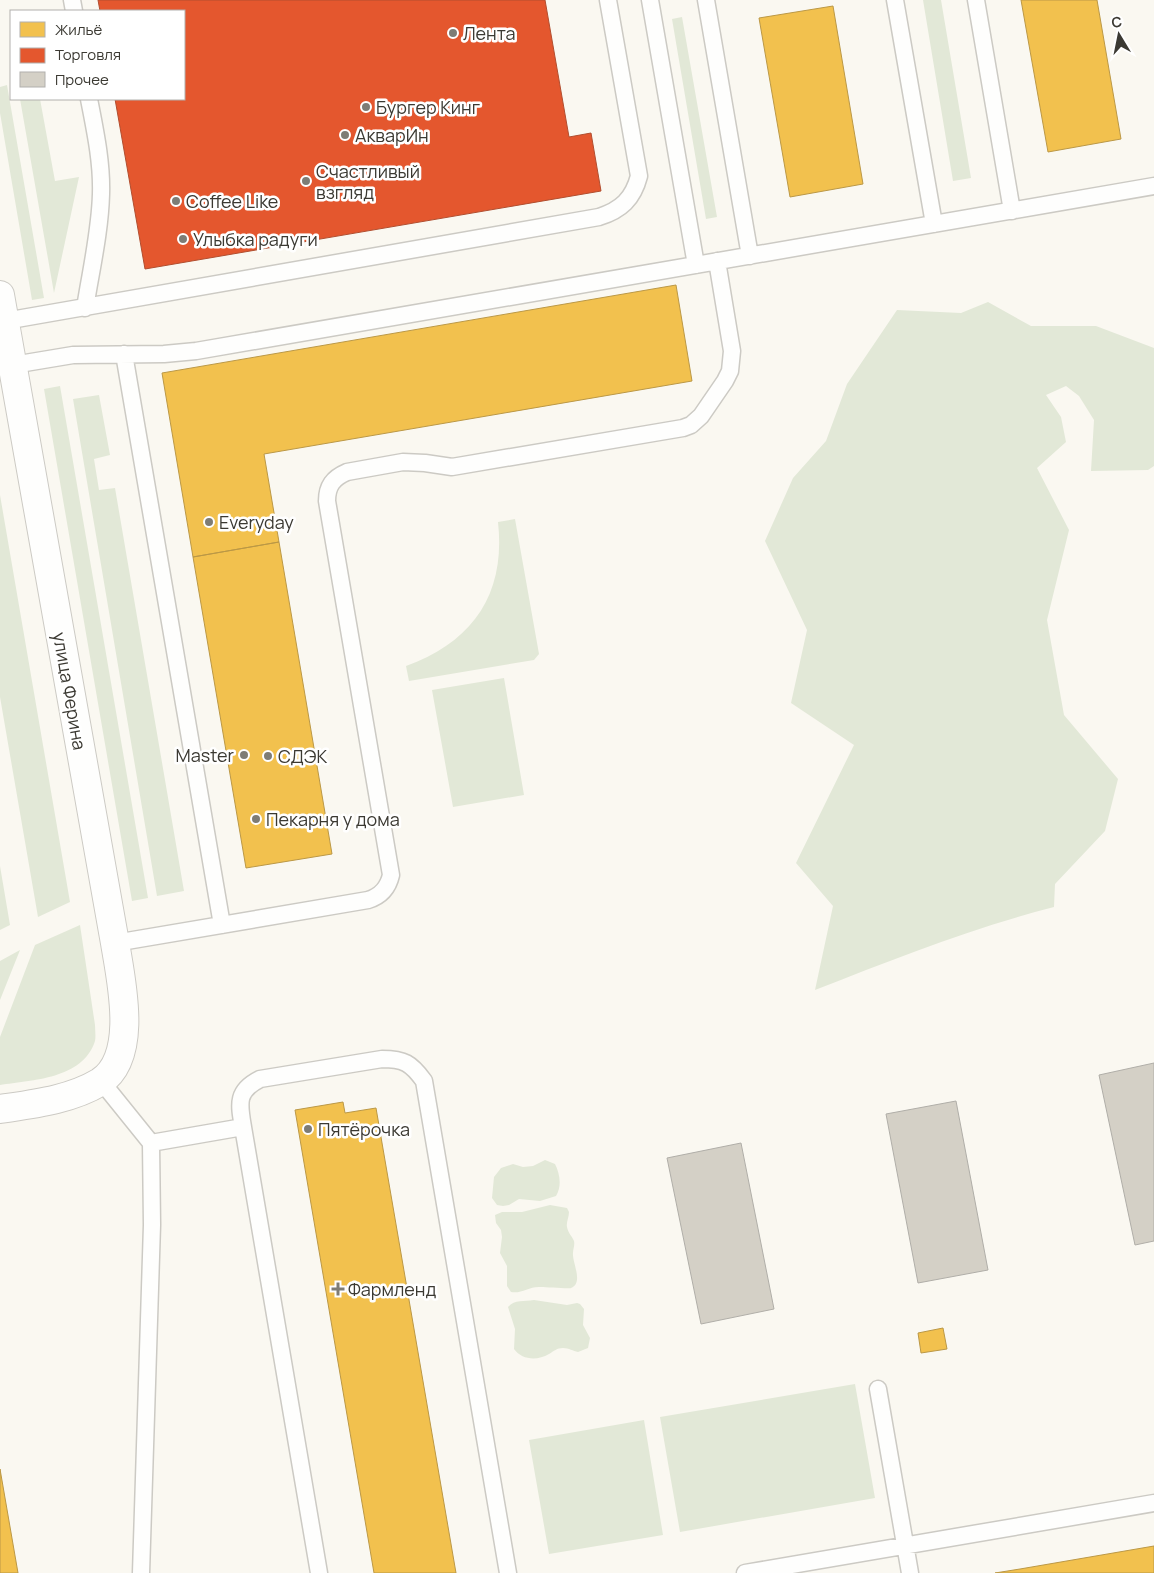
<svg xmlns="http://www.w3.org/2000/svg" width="1154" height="1573" font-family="Manrope,sans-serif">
	<rect width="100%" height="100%" fill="#faf8f1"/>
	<path fill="#e2e8d7" d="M 923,0 L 941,0 L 971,178 L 953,181 Z
		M 682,17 L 717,217 L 706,219 L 672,19 Z
		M 7,85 L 44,298 L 32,300 L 0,113 L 0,87 Z
		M 20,99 L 40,99 L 55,181 L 79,177 L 54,293 Z
		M 988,302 L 1031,326 L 1096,326 L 1154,348 L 1154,466 L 1148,470 L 1091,471 L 1094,420 L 1079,396 L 1066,386 L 1046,395 L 1061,417 L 1066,442 L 1037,468 L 1069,530 L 1047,620 L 1064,715 L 1118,779 L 1105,831 L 1055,884 L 1054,907 C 972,928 894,959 815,990 L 833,906 L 796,863 L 854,745 L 791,703 L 807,630 L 765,541 L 793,478 L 826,441 L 847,384 L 897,310 L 961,313 Z
		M 60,386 L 148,898 L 132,901 L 44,389 Z
		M 99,395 L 110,455 L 94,459 L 99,490 L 115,488 L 184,891 L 157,896 L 73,399 Z
		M 0,495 L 70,902 L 38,917 L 0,697 Z
		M 515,519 L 539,654 L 534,660 L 409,681 L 406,666 C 473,642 506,594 498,522 Z
		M 504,678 L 524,795 L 453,807 L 432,690 Z
		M 0,866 L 10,925 L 0,930 Z
		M 80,925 L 95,1025 C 95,1030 96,1036 95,1041 C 83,1079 32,1080 0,1085 L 0,1037 L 35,945 Z
		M 20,950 L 0,1000 L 0,961 Z
		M 545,1160 L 555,1164 C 560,1174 562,1186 556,1196 L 540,1201 L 519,1199 L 509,1205 L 503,1206 L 497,1205 L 492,1198 L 494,1177 L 501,1168 L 513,1164 L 523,1167 L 533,1166 Z
		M 550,1205 L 567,1208 L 569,1212 C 569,1218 566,1222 567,1227 C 568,1233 572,1236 574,1241 C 575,1245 573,1249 573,1253 C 572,1262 584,1283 571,1288 C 569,1289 546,1287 541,1287 C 529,1286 522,1294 511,1292 L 507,1286 L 507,1266 L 500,1253 L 502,1237 L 501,1230 L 496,1223 L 495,1215 L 502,1212 L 522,1212 Z
		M 534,1300 L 567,1305 L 577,1303 L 580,1304 L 584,1309 L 583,1325 L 590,1338 L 588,1348 L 578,1352 C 573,1351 569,1348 563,1348 C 557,1348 554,1351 549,1354 C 537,1361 522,1360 514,1349 L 515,1329 L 508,1307 C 515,1299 524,1302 534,1300 Z
		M 855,1384 L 875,1498 L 680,1532 L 660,1417 Z
		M 644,1420 L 663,1535 L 549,1554 L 529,1440 Z"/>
	<path fill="#f2c14e" stroke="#bb9846" d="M 1021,0 L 1097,0 L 1121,139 L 1048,152 Z
		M 833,6 L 863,184 L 790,197 L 759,18 Z
		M 676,285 L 692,381 L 264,454 L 279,542 L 193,557 L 162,373 Z
		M 279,542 L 332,854 L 246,868 L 193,557 Z
		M 343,1102 L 345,1113 L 376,1108 L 456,1573 L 374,1573 L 295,1110 Z
		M 943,1328 L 947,1349 L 921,1353 L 918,1333 Z
		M 0,1469 L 18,1573 L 0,1573 Z
		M 1154,1546 L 1154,1573 L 995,1573 L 1020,1569 Z"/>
	<path fill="#e4572e" stroke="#b14e2f" d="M 98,0 L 545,0 L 569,137 L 591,133 L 601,191 L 145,269 L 115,99 L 184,99 L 184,11 L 100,11 Z"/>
	<path fill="#d4d0c6" stroke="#b0aea8" d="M 1154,1063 L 1154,1241 L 1135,1245 L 1099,1075 Z
		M 956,1101 L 988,1270 L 918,1283 L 886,1114 Z
		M 741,1143 L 774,1309 L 701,1324 L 667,1158 Z"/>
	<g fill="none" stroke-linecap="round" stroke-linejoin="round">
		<g stroke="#cccac4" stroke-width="19">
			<path id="lane" d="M 72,0 L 74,11
				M 650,0 L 696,265
				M 706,0 L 750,256
				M 895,0 L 934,224
				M 976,0 L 1012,211
				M 85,308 C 91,270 100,232 101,194 C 102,162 95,130 89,99
				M 5,321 L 599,217 C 621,210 633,199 639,176 L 608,0
				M 124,354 L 222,925
				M 13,365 L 73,355 L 164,354 L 196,351 L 1154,186
				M 115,943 L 368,900 C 381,896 388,888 391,875 L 327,501 C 327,486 333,478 347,472 L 403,462 L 425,463 L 452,467 L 683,428 L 691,425 L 701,416 L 725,381 L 730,371 L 732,351 L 717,261
				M 101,1081 L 151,1143 L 152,1225 L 141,1573
				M 151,1143 L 243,1127
				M 878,1389 L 910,1573
				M 319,1573 L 243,1127 C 239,1104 236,1091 260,1079 L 382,1059 C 404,1059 411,1063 424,1081 L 508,1573
				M 745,1573 L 1154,1503"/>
		</g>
		<g stroke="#cccac4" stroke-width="30">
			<path id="secondary" d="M 0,295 L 115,943 C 121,980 139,1057 100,1082 C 70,1100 33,1104 0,1109"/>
		</g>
		<use href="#lane" stroke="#fefefd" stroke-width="16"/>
		<use href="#secondary" stroke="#fefefd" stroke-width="28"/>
	</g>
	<g fill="#7e7c75" stroke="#fff" stroke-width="2">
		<circle cx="453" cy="33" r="5"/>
		<circle cx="366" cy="107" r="5"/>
		<circle cx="345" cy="135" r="5"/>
		<circle cx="306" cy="181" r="5"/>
		<circle cx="176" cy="201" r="5"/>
		<circle cx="183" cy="239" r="5"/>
		<circle cx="209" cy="522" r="5"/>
		<circle cx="244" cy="755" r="5"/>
		<circle cx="268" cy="756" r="5"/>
		<circle cx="256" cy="819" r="5"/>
		<circle cx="308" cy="1129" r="5"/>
		<path d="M335.5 1281.5h5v5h5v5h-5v5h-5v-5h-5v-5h5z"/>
	</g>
	<g text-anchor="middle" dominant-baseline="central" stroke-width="5" stroke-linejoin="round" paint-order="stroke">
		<g font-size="18" fill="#3b3932" stroke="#fff" text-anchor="start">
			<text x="463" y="33">Лента</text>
			<text x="376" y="107">Бургер Кинг</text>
			<text x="355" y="135">АкварИн</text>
			<text x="316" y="171">Счастливый<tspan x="316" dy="21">взгляд</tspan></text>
			<text x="186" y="201">Coffee Like</text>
			<text x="193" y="239">Улыбка радуги</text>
			<text x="219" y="522">Everyday</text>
			<text x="234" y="755" text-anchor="end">Master</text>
			<text x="278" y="756">СДЭК</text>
			<text x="266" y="819">Пекарня у дома</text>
			<text x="318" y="1129">Пятёрочка</text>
			<text x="348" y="1289">Фармленд</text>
		</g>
		<g font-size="18" fill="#3b3932" stroke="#fff">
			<text transform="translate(70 691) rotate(80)">улица Ферина</text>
		</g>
	</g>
	<rect x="10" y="10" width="175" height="90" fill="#ffffff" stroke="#b1b0ad"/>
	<rect x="20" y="22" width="25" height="15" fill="#f2c14e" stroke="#b1b0ad"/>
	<text x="55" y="35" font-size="15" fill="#3b3932">Жильё</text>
	<rect x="20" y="48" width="25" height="15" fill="#e4572e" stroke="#b1b0ad"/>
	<text x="55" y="60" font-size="15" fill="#3b3932">Торговля</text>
	<rect x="20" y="72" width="25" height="15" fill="#d4d0c6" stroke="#b1b0ad"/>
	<text x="55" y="85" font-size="15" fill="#3b3932">Прочее</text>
	<g transform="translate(1119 35) rotate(350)" stroke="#ffffff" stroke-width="4" paint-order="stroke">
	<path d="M0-4L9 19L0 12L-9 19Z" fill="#3b3932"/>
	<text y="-8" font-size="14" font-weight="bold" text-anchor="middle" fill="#3b3932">С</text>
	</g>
</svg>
